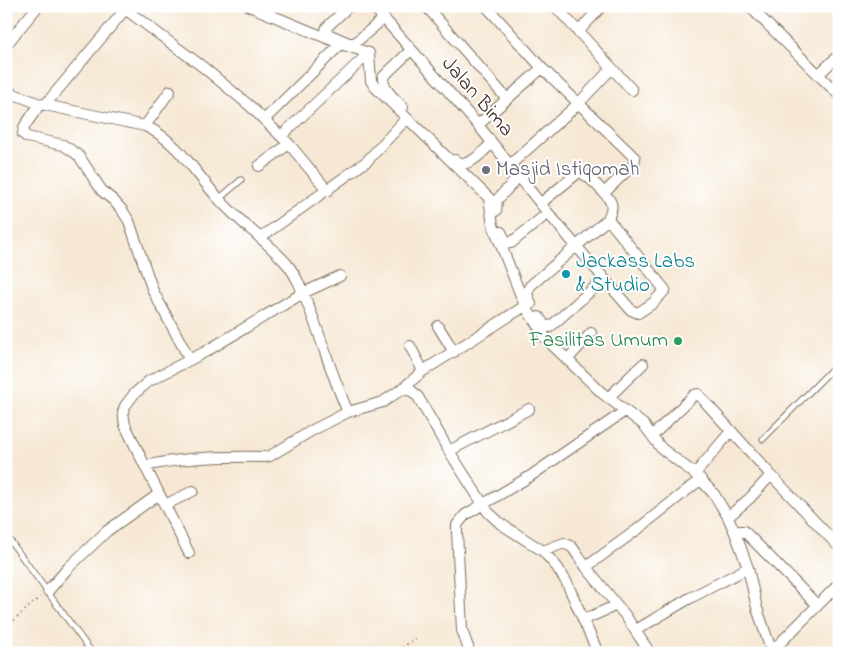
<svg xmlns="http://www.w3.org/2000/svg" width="845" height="659" font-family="'Indie Flower',sans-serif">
	<rect width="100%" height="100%" fill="#fff"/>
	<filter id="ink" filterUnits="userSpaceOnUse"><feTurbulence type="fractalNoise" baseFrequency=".02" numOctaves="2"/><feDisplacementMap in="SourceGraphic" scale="10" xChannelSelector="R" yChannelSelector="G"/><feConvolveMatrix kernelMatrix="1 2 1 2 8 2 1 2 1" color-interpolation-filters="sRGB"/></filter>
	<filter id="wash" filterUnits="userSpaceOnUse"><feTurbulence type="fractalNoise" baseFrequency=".0096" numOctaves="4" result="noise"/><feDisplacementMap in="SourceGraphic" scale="20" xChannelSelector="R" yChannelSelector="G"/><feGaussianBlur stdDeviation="1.12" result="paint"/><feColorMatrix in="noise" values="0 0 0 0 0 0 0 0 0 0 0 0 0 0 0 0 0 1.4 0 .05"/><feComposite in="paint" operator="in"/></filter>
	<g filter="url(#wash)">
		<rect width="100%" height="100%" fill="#f6e8d4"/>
	</g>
	<g filter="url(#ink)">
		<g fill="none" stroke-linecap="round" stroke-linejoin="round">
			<g stroke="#7c6c5e" stroke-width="7">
				<path id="service" d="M 219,199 L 241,180
					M 763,439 L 839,362
					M 6,535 L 92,653"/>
			</g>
			<g stroke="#7c6c5e" stroke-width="12">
				<path id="minor" d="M 121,6 L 203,67 L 250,106 L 289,144 L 328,191
					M 249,6 L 341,44 L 369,53
					M 349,6 L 327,27 L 326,30 L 328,34 L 349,43 L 355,43 L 384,18
					M 373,6 L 478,125 L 548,213 L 631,310 L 638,313 L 653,303 L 665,290 L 608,219
					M 426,6 L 507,99
					M 486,6 L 542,68 L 635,158 L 634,164 L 604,193
					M 555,6 L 632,90
					M 749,6 L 839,95
					M 578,32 L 602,6
					M 6,45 L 38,6
					M 369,53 L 371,81 L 375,87 L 489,198 L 493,225 L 525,306 L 547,340 L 602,393 L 644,425 L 661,448 L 695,474 L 714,494 L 728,517 L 736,535 L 748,568 L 757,608 L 772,653
					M 818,75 L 839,55
					M 6,91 L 40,104 L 145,126 C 178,141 195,173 218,198 C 239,222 266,240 287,264 C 299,279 305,298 312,315 C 324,347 334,381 348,412 L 383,402 L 402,389 L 423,371 L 525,306
					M 40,104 L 24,127 L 23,134 L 27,137 L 63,145 L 71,150 L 79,156 L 102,191 L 113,200 L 122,210 L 129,221 L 153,291 L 190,360
					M 45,105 L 128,6
					M 403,107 C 395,99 383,90 383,77 L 411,50
					M 264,120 L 341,44
					M 478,125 L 542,68
					M 145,126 L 170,91
					M 281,136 L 369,53
					M 455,160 C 468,171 482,152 492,143
					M 511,164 L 578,104 L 612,68
					M 259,166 L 289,144
					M 496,211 L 497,200 L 519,176
					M 501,232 L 506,242 L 511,243 L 548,213
					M 260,238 L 367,161 L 406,119
					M 531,304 L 527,294 L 530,286 L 608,219 C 610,214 613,208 611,203 C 608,195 587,174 579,172 L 541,203
					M 539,317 L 544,325 L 550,327 L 604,279
					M 438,326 L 454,352
					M 410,346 L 423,371
					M 567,360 L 591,333
					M 402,389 L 412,391 L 418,397 L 449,451 L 488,512 L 501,524 L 543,551 L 557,567 L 567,583 L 598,653
					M 608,398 L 643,364
					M 652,436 L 694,395 L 698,394 L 771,475
					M 449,451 L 529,409
					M 145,466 C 184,457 223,456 264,457 L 270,456 L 311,431 L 348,412
					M 695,474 L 731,431
					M 165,505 L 193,491
					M 728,517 L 750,498 L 771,475 L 839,547
					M 736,535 L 740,531 L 744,531 L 817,605
					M 543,551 L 564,543 L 572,547 L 586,567 L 625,615 L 650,653
					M 189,553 L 145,466 L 125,425 L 123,412 L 125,406 L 134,394 L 149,381 L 205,352 L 303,293 L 340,276
					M 586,567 L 638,529 L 701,479
					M 48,591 L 68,568 L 107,531 L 159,494
					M 583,620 L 617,605
					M 636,630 L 690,598 L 748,568
					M 772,651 L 839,584
					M 470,653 L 462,630 L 457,532 L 457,525 L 465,515 L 529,477 L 625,411"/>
			</g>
			<path stroke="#7c6c5e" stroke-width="2" stroke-dasharray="1 4" stroke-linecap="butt" d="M 6,627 L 40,597
				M 394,653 L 416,638"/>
			<use href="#service" stroke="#fff" stroke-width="5"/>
			<use href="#minor" stroke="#fff" stroke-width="10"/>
		</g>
	</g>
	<circle fill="#6b7280" stroke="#fff" stroke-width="2" cx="486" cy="170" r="5"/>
	<circle fill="#0f9aa8" stroke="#fff" stroke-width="2" cx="566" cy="274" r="5"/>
	<circle fill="#2e9e5b" stroke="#fff" stroke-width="2" cx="678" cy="341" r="5"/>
	<g text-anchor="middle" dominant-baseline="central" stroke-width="4" stroke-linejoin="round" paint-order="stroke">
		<g font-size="21" fill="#3b2a1e" stroke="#fff">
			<text transform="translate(477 97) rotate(49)">Jalan Bima</text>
		</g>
		<g font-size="21" fill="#5b616d" stroke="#fff" text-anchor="start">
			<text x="496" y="170">Masjid Istiqomah</text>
		</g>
		<g font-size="21" fill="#0d838f" stroke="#fff" text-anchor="start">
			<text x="576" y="262">Jackass Labs<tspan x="576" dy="24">&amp; Studio</tspan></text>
		</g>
		<g font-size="21" fill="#27864d" stroke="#fff" text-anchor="end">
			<text x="668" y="341">Fasilitas Umum</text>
		</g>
	</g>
	<rect width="845" height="659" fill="none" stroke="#fff" stroke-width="25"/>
</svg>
